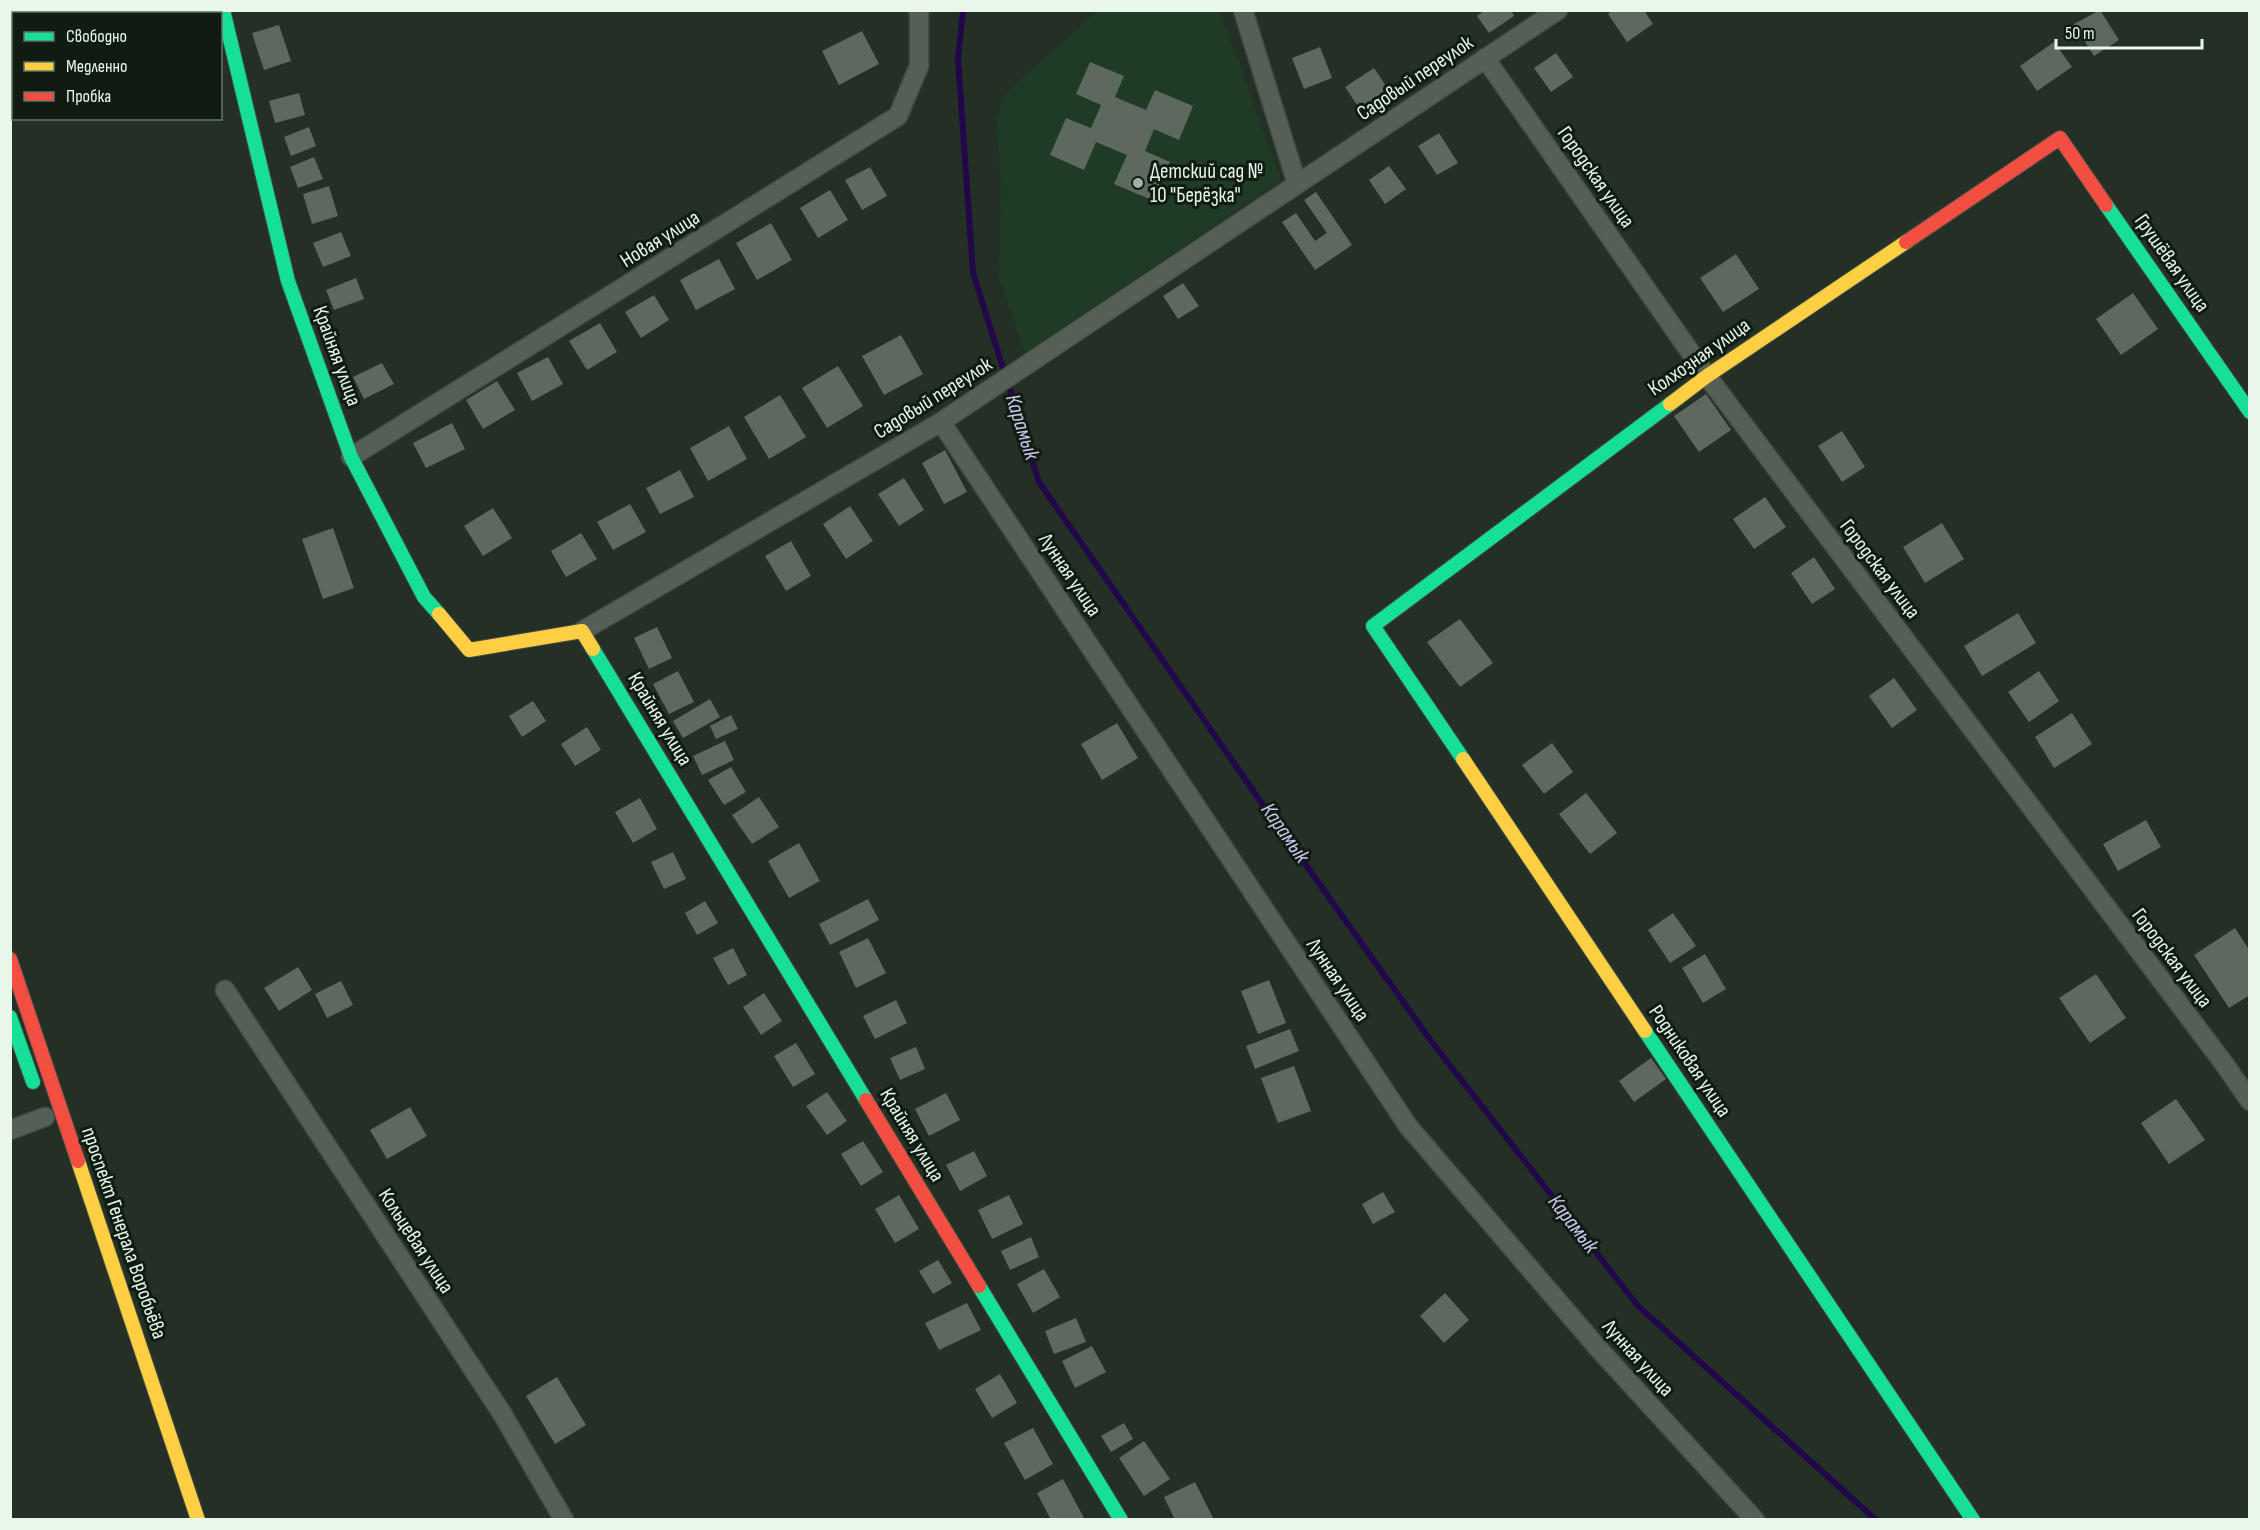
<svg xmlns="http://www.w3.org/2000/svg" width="2260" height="1530" font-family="'Sofia Sans Condensed',sans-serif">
	<rect width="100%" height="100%" fill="#243026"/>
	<path fill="#203b25" d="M 1097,11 L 1220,11 L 1281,180 L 1025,353 L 999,276 L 1001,187 L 996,119 L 1005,94 Z"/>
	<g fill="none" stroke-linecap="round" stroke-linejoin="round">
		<path stroke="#22084a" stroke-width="6" d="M 963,10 L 958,59 L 973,273 L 1039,482 L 1254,792 L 1431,1041 L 1638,1306 L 1876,1520"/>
	</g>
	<path fill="#5d685f" d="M 1485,10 L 1511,10 L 1514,16 L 1489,33 L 1477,16 Z
		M 1613,10 L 1644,10 L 1653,24 L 1627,42 L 1608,14 Z
		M 2100,10 L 2119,40 L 2094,56 L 2074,24 Z
		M 279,25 L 291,61 L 264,70 L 252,33 Z
		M 862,31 L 879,64 L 839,85 L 822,51 Z
		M 2054,42 L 2072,67 L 2037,91 L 2020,66 Z
		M 1320,47 L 1332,78 L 1304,89 L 1292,58 Z
		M 1556,53 L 1573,77 L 1551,92 L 1534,68 Z
		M 1090,62 L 1124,76 L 1115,97 L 1146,110 L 1155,90 L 1193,106 L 1179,140 L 1154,129 L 1145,151 L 1170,162 L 1154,201 L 1114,184 L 1127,155 L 1096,142 L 1084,170 L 1050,155 L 1066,118 L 1091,128 L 1101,105 L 1076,94 Z
		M 1374,68 L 1392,95 L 1363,114 L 1345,87 Z
		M 299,93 L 305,115 L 275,123 L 269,101 Z
		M 309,127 L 316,146 L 291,156 L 284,137 Z
		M 1439,133 L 1458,163 L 1437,175 L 1418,146 Z
		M 314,157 L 323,179 L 298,188 L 290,167 Z
		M 1389,166 L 1406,189 L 1385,204 L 1369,180 Z
		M 870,167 L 887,196 L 862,210 L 845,180 Z
		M 329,186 L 338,216 L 312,224 L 303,194 Z
		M 830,190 L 848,220 L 818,238 L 800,208 Z
		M 1316,192 L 1352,245 L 1315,270 L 1282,222 L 1296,213 L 1315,241 L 1327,233 L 1304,200 Z
		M 771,223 L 792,260 L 757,280 L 736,243 Z
		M 341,232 L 351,256 L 323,267 L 313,243 Z
		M 1736,254 L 1759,289 L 1723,312 L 1700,278 Z
		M 719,259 L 735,289 L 696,310 L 680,280 Z
		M 356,278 L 364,299 L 334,310 L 326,290 Z
		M 1183,283 L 1199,306 L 1178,319 L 1163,296 Z
		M 2133,293 L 2158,329 L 2121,355 L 2096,319 Z
		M 654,295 L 669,320 L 641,338 L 625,312 Z
		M 600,323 L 617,352 L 587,370 L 569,341 Z
		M 901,335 L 923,374 L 884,395 L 862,356 Z
		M 548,357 L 563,384 L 532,401 L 517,373 Z
		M 382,363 L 394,384 L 364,399 L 353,377 Z
		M 838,366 L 863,406 L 827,428 L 802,388 Z
		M 497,381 L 515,410 L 483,429 L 466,400 Z
		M 1706,394 L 1731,430 L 1699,452 L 1674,416 Z
		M 780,395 L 806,437 L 769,459 L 744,417 Z
		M 452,423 L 465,449 L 426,468 L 413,443 Z
		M 729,426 L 747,459 L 708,481 L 690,448 Z
		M 1842,431 L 1865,467 L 1842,482 L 1818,446 Z
		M 945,450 L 967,492 L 944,504 L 922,463 Z
		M 680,470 L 694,497 L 660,514 L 646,488 Z
		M 904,478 L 924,510 L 899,526 L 878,494 Z
		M 1765,497 L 1786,527 L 1754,549 L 1733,519 Z
		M 630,504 L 646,532 L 613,550 L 597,522 Z
		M 850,506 L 873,541 L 846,559 L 823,524 Z
		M 493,508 L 512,538 L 483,556 L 464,526 Z
		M 1942,523 L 1964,559 L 1925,583 L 1903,547 Z
		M 333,528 L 354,588 L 323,599 L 302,539 Z
		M 581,533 L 597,559 L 566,577 L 551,551 Z
		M 791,541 L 811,576 L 786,591 L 765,556 Z
		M 1814,557 L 1835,589 L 1812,604 L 1791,573 Z
		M 2018,613 L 2036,643 L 1982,676 L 1964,646 Z
		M 1460,619 L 1493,663 L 1460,687 L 1427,642 Z
		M 657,627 L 672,658 L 649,669 L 634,638 Z
		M 678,671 L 694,702 L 669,714 L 653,684 Z
		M 2039,671 L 2059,701 L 2029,722 L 2008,692 Z
		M 1894,678 L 1917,710 L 1892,728 L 1869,696 Z
		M 710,699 L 720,717 L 683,738 L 673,721 Z
		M 533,701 L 546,721 L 522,737 L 509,716 Z
		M 2072,713 L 2092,744 L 2054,768 L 2035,737 Z
		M 731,715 L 738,729 L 716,739 L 710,726 Z
		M 1117,723 L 1138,758 L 1102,780 L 1081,744 Z
		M 587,727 L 601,750 L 575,766 L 561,744 Z
		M 725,741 L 734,760 L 702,775 L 693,756 Z
		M 1552,743 L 1573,772 L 1544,794 L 1522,765 Z
		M 731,767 L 746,792 L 724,805 L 708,780 Z
		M 1586,793 L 1617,833 L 1590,854 L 1559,814 Z
		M 759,797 L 779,827 L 752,844 L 732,815 Z
		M 640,798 L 657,829 L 633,843 L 615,812 Z
		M 2146,820 L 2161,847 L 2118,871 L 2103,844 Z
		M 799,843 L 820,881 L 789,898 L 768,861 Z
		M 673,852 L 686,879 L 664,889 L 651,862 Z
		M 868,899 L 879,920 L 830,945 L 819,924 Z
		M 705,901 L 718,923 L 697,935 L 685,913 Z
		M 1673,913 L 1696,946 L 1670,963 L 1648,930 Z
		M 2235,928 L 2250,951 L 2250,995 L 2229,1008 L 2194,955 Z
		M 868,938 L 886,973 L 856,988 L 839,952 Z
		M 733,948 L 747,975 L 728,985 L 713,958 Z
		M 1705,954 L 1726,989 L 1703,1003 L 1682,968 Z
		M 298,967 L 312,990 L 279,1011 L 264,988 Z
		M 2096,974 L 2126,1018 L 2090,1043 L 2059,998 Z
		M 1269,980 L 1286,1023 L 1258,1034 L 1241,991 Z
		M 341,981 L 353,1005 L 327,1018 L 315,994 Z
		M 764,993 L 782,1021 L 761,1035 L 743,1007 Z
		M 896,1000 L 907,1023 L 875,1039 L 863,1016 Z
		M 1290,1029 L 1299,1051 L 1255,1069 L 1246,1046 Z
		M 796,1043 L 815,1074 L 793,1087 L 774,1056 Z
		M 916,1047 L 925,1069 L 900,1080 L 890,1058 Z
		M 1651,1058 L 1666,1079 L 1634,1102 L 1619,1081 Z
		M 1294,1066 L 1311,1111 L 1278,1123 L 1261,1078 Z
		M 827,1092 L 847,1121 L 827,1135 L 806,1106 Z
		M 946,1093 L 960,1120 L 929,1136 L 915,1109 Z
		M 2176,1099 L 2205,1140 L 2169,1164 L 2141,1123 Z
		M 410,1107 L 427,1136 L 387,1159 L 370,1130 Z
		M 863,1141 L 883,1172 L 861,1186 L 841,1154 Z
		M 974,1151 L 987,1176 L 960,1191 L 946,1165 Z
		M 1383,1192 L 1395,1212 L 1373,1224 L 1362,1204 Z
		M 899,1195 L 919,1229 L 895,1243 L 875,1209 Z
		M 1009,1195 L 1023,1224 L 992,1239 L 978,1210 Z
		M 1031,1237 L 1039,1257 L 1010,1270 L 1001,1251 Z
		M 938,1260 L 952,1283 L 933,1294 L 919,1271 Z
		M 1044,1269 L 1060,1297 L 1033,1313 L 1017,1284 Z
		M 1445,1293 L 1469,1320 L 1444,1343 L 1420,1316 Z
		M 967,1303 L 981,1330 L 939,1350 L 925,1323 Z
		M 1076,1318 L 1086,1342 L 1054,1354 L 1045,1331 Z
		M 1092,1346 L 1106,1372 L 1075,1388 L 1062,1361 Z
		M 1000,1374 L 1017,1403 L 992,1418 L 975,1389 Z
		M 557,1377 L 586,1425 L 555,1444 L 526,1396 Z
		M 1124,1423 L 1133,1439 L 1111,1452 L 1101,1436 Z
		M 1033,1428 L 1053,1464 L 1025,1480 L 1004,1443 Z
		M 1144,1441 L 1170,1479 L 1144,1496 L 1119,1458 Z
		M 1063,1479 L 1084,1518 L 1081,1520 L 1051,1520 L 1037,1493 Z
		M 1195,1482 L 1214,1520 L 1175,1520 L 1164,1497 Z"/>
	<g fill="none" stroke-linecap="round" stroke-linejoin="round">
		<g stroke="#414d43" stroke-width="21">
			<path id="street" d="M 1243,10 L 1297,184
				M 1485,58 L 1707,376 L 2225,1065 L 2250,1101
				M 941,422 L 1408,1126 L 1597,1347 L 1755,1520
				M 351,457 L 898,116 L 919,66 L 919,10
				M 582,631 L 941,422 L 1558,10
				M 225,990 L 503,1415 L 564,1520
				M 10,1130 L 45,1117"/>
		</g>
		<g stroke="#414d43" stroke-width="16">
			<path id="fast" d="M 223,10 L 288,281 L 351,457 L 424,597 L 439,614
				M 2106,205 L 2250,412
				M 593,649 L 866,1100
				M 1463,759 L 1373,626 L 1670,404
				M 10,1017 L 33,1082
				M 1645,1031 L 1973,1520
				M 979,1286 L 1121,1520"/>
		</g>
		<g stroke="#414d43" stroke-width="16">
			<path id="slow" d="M 1670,404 L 1707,376 L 1906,242
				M 439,614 L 469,650 L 582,631 L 593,649
				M 1463,759 L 1645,1031
				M 78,1161 L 198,1520"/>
		</g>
		<g stroke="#414d43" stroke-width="16">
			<path id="jam" d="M 1906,242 L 2060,138 L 2106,205
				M 10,959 L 78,1161
				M 866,1100 L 979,1286"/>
		</g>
		<use href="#street" stroke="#555f56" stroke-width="18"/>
		<use href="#fast" stroke="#16e098" stroke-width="14"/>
		<use href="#slow" stroke="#ffcf43" stroke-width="14"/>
		<use href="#jam" stroke="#f24e42" stroke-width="14"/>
	</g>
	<circle fill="#a3b1a5" stroke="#101b12" stroke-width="2" cx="1138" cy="183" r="6"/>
	<g text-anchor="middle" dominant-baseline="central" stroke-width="6" stroke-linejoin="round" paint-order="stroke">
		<g font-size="21" fill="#e8f7ea" stroke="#101b12">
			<text transform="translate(1415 78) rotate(-34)">Садовый переулок</text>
			<text transform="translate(1596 177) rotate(55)">Городская улица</text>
			<text transform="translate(660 239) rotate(-32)">Новая улица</text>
			<text transform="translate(2172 263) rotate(55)">Грушёвая улица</text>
			<text transform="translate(337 356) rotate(70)">Крайняя улица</text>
			<text transform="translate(1699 357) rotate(-35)">Колхозная улица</text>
			<text transform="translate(933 398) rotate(-32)">Садовый переулок</text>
			<text transform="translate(1880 569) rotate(53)">Городская улица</text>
			<text transform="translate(1070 575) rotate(56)">Лунная улица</text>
			<text transform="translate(660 719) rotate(59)">Крайняя улица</text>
			<text transform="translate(2172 958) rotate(53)">Городская улица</text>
			<text transform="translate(1338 980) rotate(56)">Лунная улица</text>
			<text transform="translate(1690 1061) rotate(56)">Родниковая улица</text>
			<text transform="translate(912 1135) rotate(59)">Крайняя улица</text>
			<text transform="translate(124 1233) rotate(71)">проспект Генерала Воробьёва</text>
			<text transform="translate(416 1241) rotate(57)">Кольцевая улица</text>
			<text transform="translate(1638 1358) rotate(48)">Лунная улица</text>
		</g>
		<g font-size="21" fill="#e8f7ea" stroke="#101b12" text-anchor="start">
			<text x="1150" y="171">Детский сад №<tspan x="1150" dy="24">10 "Берёзка"</tspan></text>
		</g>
		<g font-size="22" font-style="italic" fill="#cfc8f3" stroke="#101b12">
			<text transform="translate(1022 427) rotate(72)">Карамык</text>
			<text transform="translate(1285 833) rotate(55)">Карамык</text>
			<text transform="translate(1573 1224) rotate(52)">Карамык</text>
		</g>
	</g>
	<rect width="2260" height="1530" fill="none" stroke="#e8f7ea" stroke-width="24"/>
	<rect x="12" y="12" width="210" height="108" fill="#101b12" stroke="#667368" stroke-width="1.5"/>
	<rect x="24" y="32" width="30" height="9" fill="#16e098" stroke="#667368" stroke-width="1.5"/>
	<text x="66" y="42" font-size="18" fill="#e8f7ea">Свободно</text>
	<rect x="24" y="62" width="30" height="9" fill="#ffcf43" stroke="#667368" stroke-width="1.5"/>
	<text x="66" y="72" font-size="18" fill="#e8f7ea">Медленно</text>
	<rect x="24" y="92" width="30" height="9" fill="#f24e42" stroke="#667368" stroke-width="1.5"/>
	<text x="66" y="102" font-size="18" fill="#e8f7ea">Пробка</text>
	<path d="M2056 39v9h146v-9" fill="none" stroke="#e8f7ea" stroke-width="3"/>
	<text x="2065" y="39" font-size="18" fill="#e8f7ea" stroke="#101b12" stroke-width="4.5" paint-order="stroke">50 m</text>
</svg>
